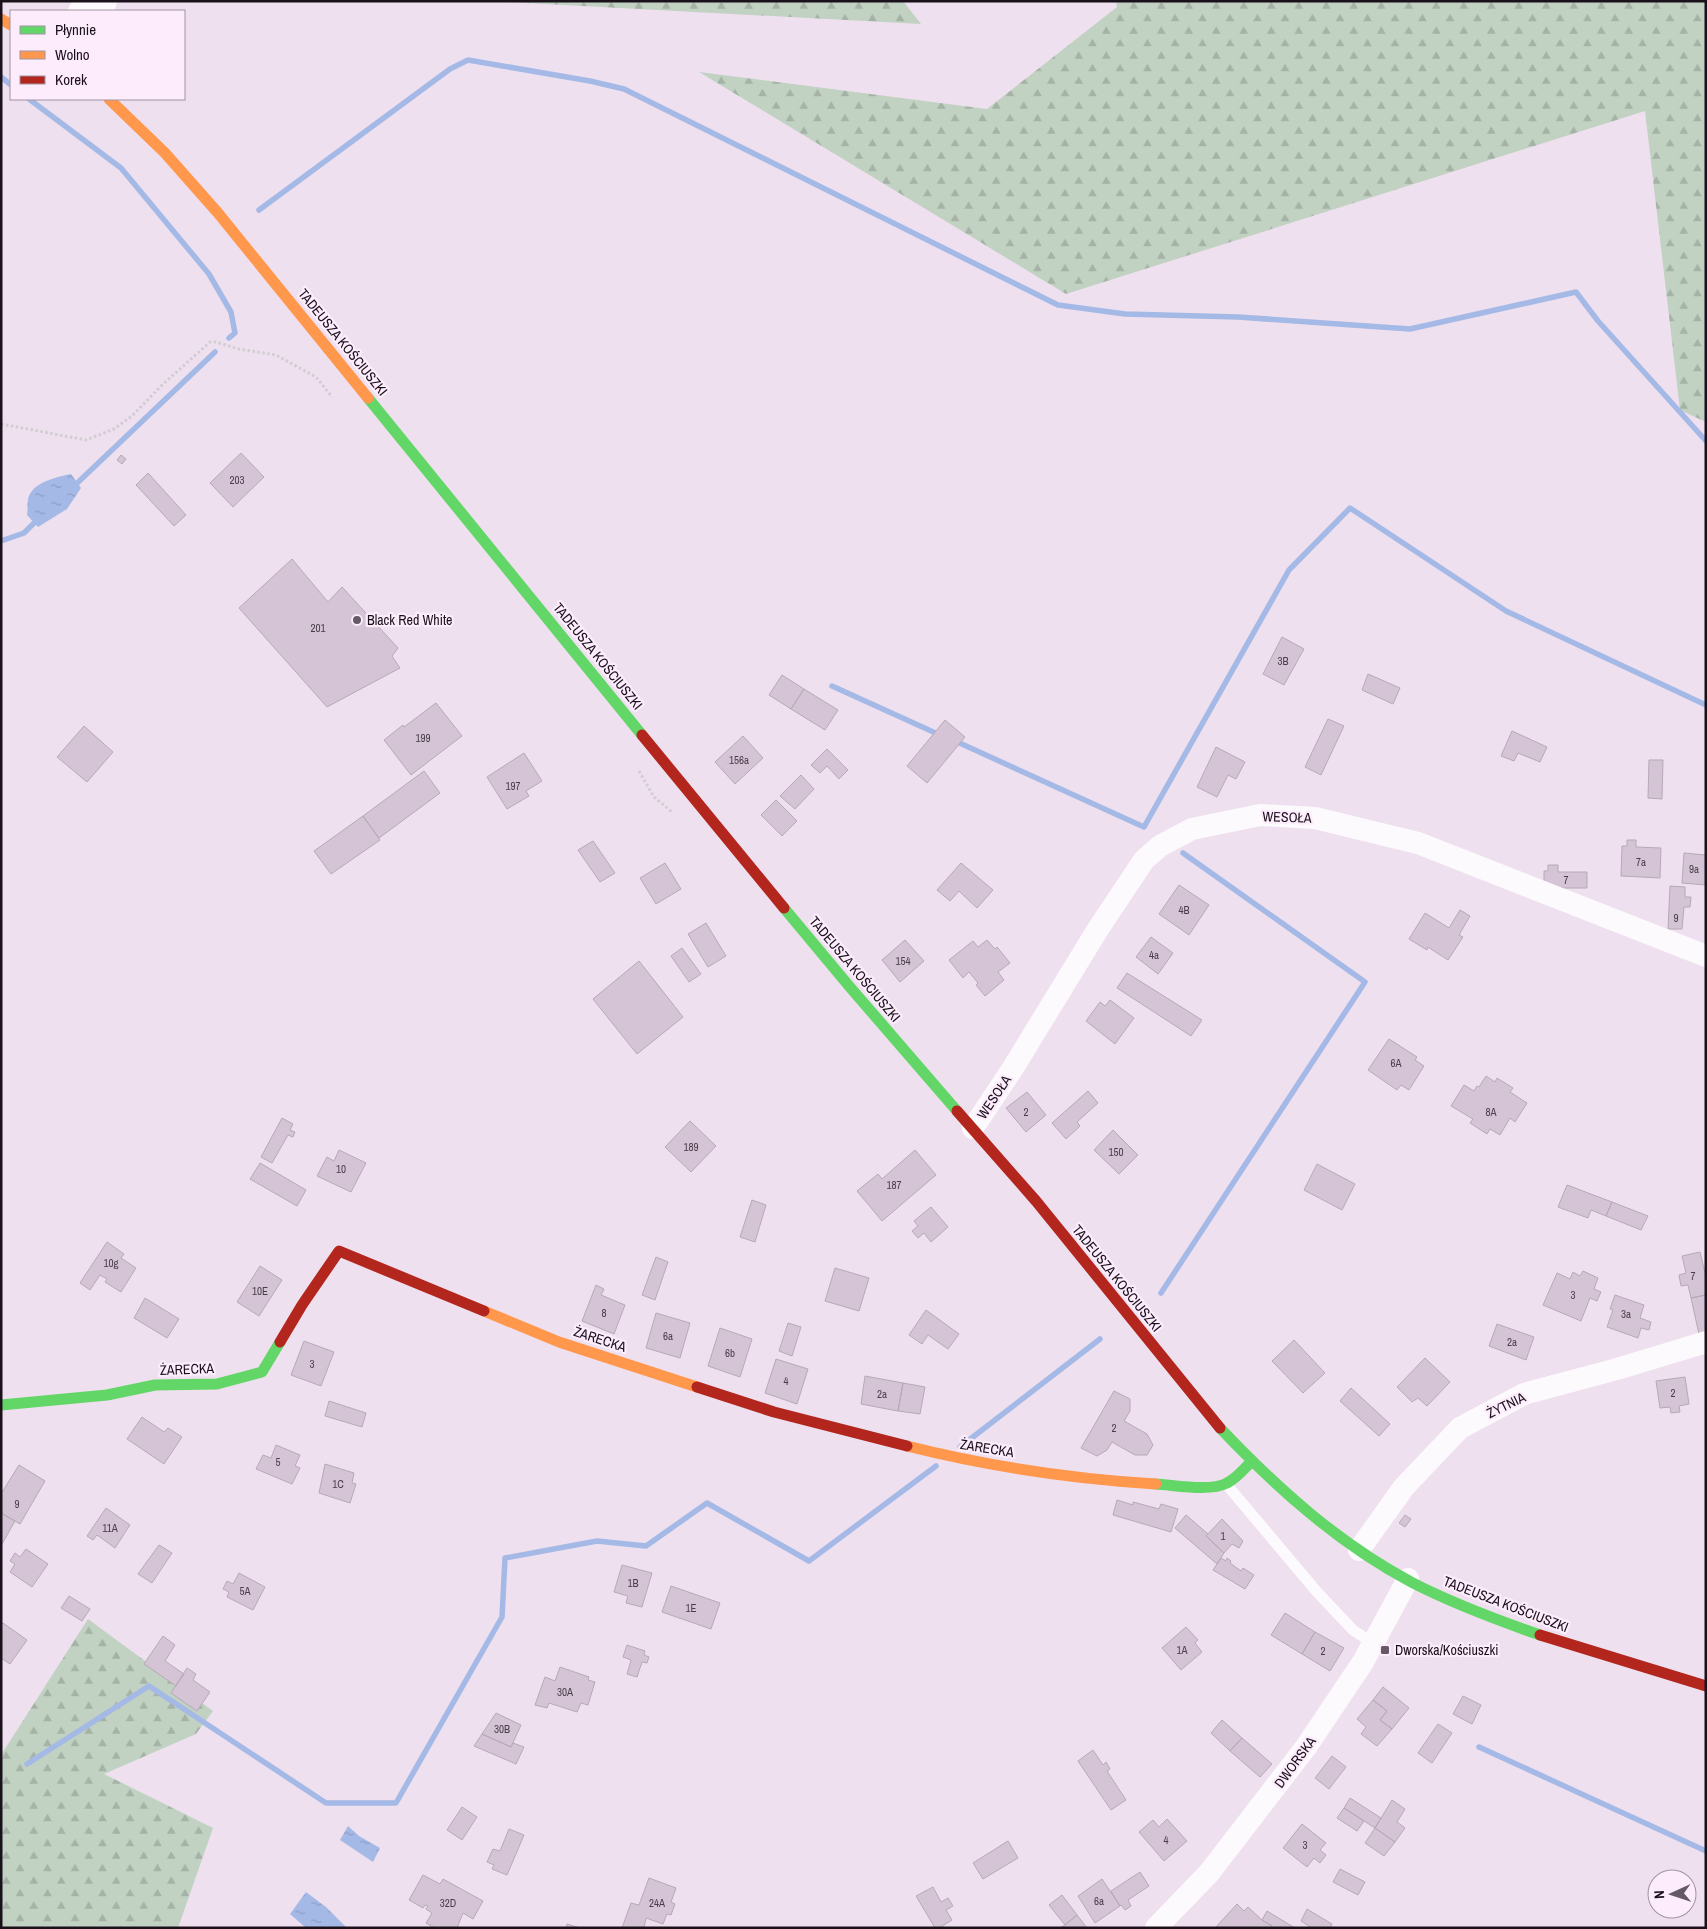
<svg xmlns="http://www.w3.org/2000/svg" width="1707" height="1929" font-family="'Archivo Narrow',sans-serif">
	<defs>
		<pattern id="forest-firs" width="22" height="20" patternUnits="userSpaceOnUse" patternTransform="scale(1.25)"><rect width="22" height="20" fill="#c1d2c2"/><path d="M5 1l3.5 6h-7zM16 11l3.5 6h-7z" fill="#a5b3a6"/></pattern>
		<pattern id="water-ripples" width="26" height="14" patternUnits="userSpaceOnUse" patternTransform="scale(1.25)"><rect width="26" height="14" fill="#a4b9e6"/><path d="M2 4q2-2 4 0t4 0M15 11q2-2 4 0t4 0" fill="none" stroke="#8d9ec5"/></pattern>
	</defs>
	<rect width="100%" height="100%" fill="#efe0ef"/>
	<path fill="url(#forest-firs)" d="M 489,1 L 903,1 L 921,24 Z
		M 1116,1 L 1706,1 L 1706,422 L 1680,410 L 1645,111 L 1066,294 L 699,72 L 987,109 L 1117,7 Z
		M 88,1619 L 213,1711 L 196,1734 L 104,1774 L 213,1828 L 178,1928 L 1,1928 L 1,1755 Z"/>
	<path fill="url(#water-ripples)" d="M 71,474 L 81,488 L 67,509 L 38,527 L 27,515 C 28,510 27,504 28,499 C 32,482 57,477 71,474 Z
		M 348,1826 L 359,1836 L 380,1848 L 373,1862 L 340,1840 Z
		M 306,1892 L 326,1907 L 347,1928 L 306,1928 L 290,1914 Z"/>
	<g fill="none" stroke-linecap="round" stroke-linejoin="round">
		<path stroke="#a4b9e6" stroke-width="5.5" d="M 1,77 L 11,85
			M 29,99 L 121,168 L 209,274 L 231,312 L 235,333 L 229,338
			M 259,210 L 450,69 L 468,60 L 590,81 L 624,89 L 1058,305 L 1125,314 L 1238,317 L 1410,329 L 1576,292 L 1598,321 L 1706,441
			M 72,488 L 215,352
			M 1,541 L 24,533 L 39,518
			M 832,686 L 940,735
			M 953,740 L 1144,827 L 1289,570 L 1350,508 L 1506,611 L 1706,705
			M 1161,1293 L 1365,982 L 1183,853
			M 960,1447 L 1100,1339
			M 1479,1747 L 1706,1851
			M 27,1764 L 149,1686 L 326,1803 L 396,1803 L 502,1617 L 505,1558 L 597,1541 L 646,1546 L 707,1503 L 809,1561 L 936,1466"/>
	</g>
	<path fill="#d5c4d5" stroke="#b5aab5" d="M 241,453 L 264,477 L 233,507 L 210,483 Z
		M 121,455 L 126,459 L 122,464 L 117,460 Z
		M 148,473 L 186,515 L 174,526 L 136,485 Z
		M 292,559 L 328,602 L 342,587 L 398,648 L 392,656 L 400,668 L 327,707 L 239,608 Z
		M 1282,637 L 1304,649 L 1284,685 L 1263,674 Z
		M 1368,674 L 1400,688 L 1393,704 L 1362,690 Z
		M 782,675 L 804,689 L 791,709 L 769,695 Z
		M 804,689 L 838,710 L 825,730 L 791,709 Z
		M 436,703 L 462,736 L 411,775 L 384,740 L 403,725 L 404,727 Z
		M 1328,719 L 1344,726 L 1321,775 L 1305,767 Z
		M 945,720 L 965,737 L 927,783 L 907,766 Z
		M 84,726 L 113,752 L 87,782 L 57,757 Z
		M 1512,731 L 1547,747 L 1540,762 L 1518,753 L 1514,761 L 1501,756 Z
		M 743,736 L 763,758 L 735,784 L 715,762 Z
		M 1216,747 L 1245,762 L 1236,779 L 1228,775 L 1217,797 L 1197,787 Z
		M 827,749 L 848,770 L 839,779 L 827,766 L 820,773 L 811,765 Z
		M 524,753 L 542,781 L 526,791 L 529,796 L 507,809 L 487,777 Z
		M 1649,760 L 1663,760 L 1662,799 L 1648,798 Z
		M 424,771 L 440,793 L 379,838 L 363,816 Z
		M 801,775 L 814,789 L 795,809 L 780,796 Z
		M 776,800 L 797,821 L 782,836 L 761,815 Z
		M 363,816 L 380,840 L 331,874 L 314,851 Z
		M 1627,840 L 1636,840 L 1636,847 L 1661,848 L 1660,878 L 1621,876 L 1622,846 L 1627,846 Z
		M 593,841 L 615,873 L 600,882 L 578,850 Z
		M 1684,853 L 1706,855 L 1706,885 L 1682,883 Z
		M 665,863 L 681,889 L 656,904 L 640,878 Z
		M 961,863 L 993,890 L 977,908 L 959,891 L 950,901 L 937,890 Z
		M 1548,865 L 1558,865 L 1558,872 L 1587,872 L 1587,888 L 1544,888 L 1544,871 L 1548,871 Z
		M 1179,885 L 1209,905 L 1189,935 L 1159,914 Z
		M 1670,886 L 1685,887 L 1685,897 L 1691,897 L 1690,907 L 1684,907 L 1682,929 L 1668,929 Z
		M 1460,910 L 1470,916 L 1459,935 L 1463,937 L 1448,960 L 1428,947 L 1427,950 L 1409,939 L 1425,913 L 1449,928 Z
		M 706,923 L 726,956 L 708,967 L 688,934 Z
		M 1151,937 L 1173,953 L 1158,974 L 1136,957 Z
		M 905,940 L 924,961 L 900,982 L 882,960 Z
		M 987,940 L 995,949 L 997,947 L 1010,963 L 998,972 L 1004,980 L 985,996 L 976,985 L 978,983 L 969,972 L 963,978 L 949,960 L 973,941 L 978,947 Z
		M 682,948 L 701,974 L 689,982 L 671,956 Z
		M 639,961 L 683,1017 L 637,1054 L 593,999 Z
		M 1127,973 L 1202,1020 L 1191,1036 L 1117,988 Z
		M 1110,1000 L 1134,1018 L 1115,1044 L 1086,1021 L 1100,1002 L 1105,1006 Z
		M 1389,1039 L 1417,1057 L 1415,1060 L 1424,1066 L 1409,1090 L 1401,1085 L 1397,1090 L 1368,1070 Z
		M 1486,1076 L 1495,1082 L 1497,1078 L 1513,1088 L 1510,1092 L 1527,1103 L 1515,1122 L 1510,1118 L 1500,1135 L 1490,1129 L 1487,1134 L 1470,1123 L 1473,1119 L 1451,1106 L 1464,1085 L 1474,1091 L 1477,1086 L 1479,1087 Z
		M 1088,1091 L 1098,1103 L 1077,1122 L 1080,1126 L 1066,1139 L 1052,1123 Z
		M 1027,1092 L 1046,1115 L 1026,1132 L 1006,1108 Z
		M 282,1118 L 293,1124 L 290,1130 L 295,1132 L 293,1137 L 288,1135 L 272,1163 L 261,1157 Z
		M 690,1121 L 716,1146 L 691,1172 L 665,1147 Z
		M 1113,1130 L 1138,1155 L 1119,1174 L 1094,1150 Z
		M 339,1150 L 366,1163 L 351,1192 L 317,1176 L 327,1157 L 334,1161 Z
		M 915,1150 L 936,1175 L 882,1221 L 857,1191 L 878,1174 L 882,1179 Z
		M 260,1163 L 306,1190 L 297,1206 L 250,1179 Z
		M 1317,1164 L 1355,1184 L 1342,1210 L 1304,1190 Z
		M 1567,1185 L 1612,1202 L 1606,1216 L 1591,1210 L 1588,1218 L 1558,1207 Z
		M 752,1200 L 766,1205 L 755,1242 L 740,1237 Z
		M 1612,1202 L 1648,1216 L 1641,1230 L 1606,1216 Z
		M 931,1207 L 948,1227 L 931,1242 L 924,1233 L 918,1238 L 912,1231 L 918,1226 L 914,1221 Z
		M 107,1242 L 124,1254 L 121,1258 L 136,1268 L 121,1292 L 105,1282 L 107,1279 L 100,1275 L 90,1290 L 80,1283 Z
		M 1700,1252 L 1706,1277 L 1706,1295 L 1691,1298 L 1688,1285 L 1681,1286 L 1679,1275 L 1686,1273 L 1682,1256 Z
		M 656,1257 L 668,1262 L 655,1300 L 642,1295 Z
		M 260,1266 L 282,1280 L 259,1316 L 237,1302 Z
		M 835,1268 L 869,1278 L 859,1311 L 825,1301 Z
		M 1583,1271 L 1598,1278 L 1594,1289 L 1601,1292 L 1597,1301 L 1590,1298 L 1581,1321 L 1543,1305 L 1557,1273 L 1570,1279 L 1573,1272 L 1580,1276 Z
		M 596,1285 L 604,1289 L 601,1295 L 625,1305 L 614,1334 L 582,1321 Z
		M 1615,1295 L 1644,1305 L 1640,1318 L 1651,1322 L 1649,1330 L 1641,1328 L 1638,1338 L 1607,1327 L 1613,1310 L 1610,1309 Z
		M 1706,1295 L 1706,1332 L 1699,1334 L 1691,1298 Z
		M 145,1298 L 179,1319 L 167,1338 L 134,1318 Z
		M 926,1310 L 959,1334 L 948,1349 L 928,1335 L 922,1344 L 909,1335 Z
		M 656,1313 L 690,1323 L 680,1358 L 646,1348 Z
		M 788,1323 L 801,1327 L 792,1356 L 779,1351 Z
		M 1497,1324 L 1534,1337 L 1526,1360 L 1489,1346 Z
		M 720,1328 L 752,1339 L 740,1377 L 708,1366 Z
		M 1294,1340 L 1325,1373 L 1303,1393 L 1272,1361 Z
		M 304,1341 L 334,1352 L 321,1386 L 291,1375 Z
		M 1425,1358 L 1450,1382 L 1427,1406 L 1418,1398 L 1412,1402 L 1397,1387 Z
		M 776,1359 L 808,1369 L 797,1404 L 765,1393 Z
		M 865,1376 L 903,1383 L 898,1411 L 861,1404 Z
		M 1685,1377 L 1689,1404 L 1679,1406 L 1680,1412 L 1671,1413 L 1670,1407 L 1660,1408 L 1656,1381 Z
		M 903,1383 L 925,1387 L 920,1414 L 898,1411 Z
		M 1351,1388 L 1390,1424 L 1379,1436 L 1340,1401 Z
		M 1114,1391 L 1130,1399 L 1130,1411 L 1124,1421 L 1147,1434 L 1153,1445 L 1147,1455 L 1135,1455 L 1112,1442 L 1107,1450 L 1097,1456 L 1081,1448 Z
		M 329,1401 L 366,1413 L 362,1427 L 325,1416 Z
		M 142,1417 L 164,1432 L 168,1428 L 182,1437 L 164,1464 L 127,1439 Z
		M 276,1445 L 300,1455 L 295,1466 L 300,1468 L 292,1484 L 256,1469 L 263,1455 L 271,1458 Z
		M 325,1464 L 354,1473 L 352,1483 L 356,1484 L 350,1503 L 319,1493 Z
		M 19,1465 L 45,1481 L 20,1524 L 1,1513 L 1,1494 Z
		M 1117,1500 L 1133,1505 L 1133,1502 L 1159,1509 L 1161,1504 L 1178,1509 L 1171,1532 L 1113,1515 Z
		M 106,1508 L 130,1525 L 115,1548 L 97,1535 L 93,1540 L 87,1536 Z
		M 1,1513 L 15,1521 L 2,1544 L 1,1543 Z
		M 1186,1515 L 1208,1534 L 1206,1536 L 1224,1553 L 1217,1564 L 1175,1528 Z
		M 1405,1515 L 1411,1519 L 1405,1527 L 1399,1523 Z
		M 1222,1519 L 1243,1541 L 1239,1548 L 1232,1544 L 1224,1553 L 1206,1536 Z
		M 159,1545 L 172,1553 L 152,1583 L 138,1574 Z
		M 26,1549 L 48,1564 L 32,1587 L 10,1572 L 15,1564 L 10,1561 L 15,1553 L 20,1557 Z
		M 1221,1558 L 1226,1561 L 1227,1558 L 1231,1561 L 1230,1563 L 1241,1571 L 1243,1568 L 1254,1575 L 1245,1589 L 1213,1570 Z
		M 622,1565 L 652,1573 L 642,1607 L 626,1603 L 628,1596 L 614,1592 Z
		M 239,1573 L 265,1587 L 253,1610 L 227,1597 L 229,1592 L 223,1589 L 227,1581 L 233,1584 Z
		M 671,1586 L 720,1603 L 711,1629 L 662,1612 Z
		M 69,1596 L 90,1609 L 82,1621 L 61,1608 Z
		M 1285,1613 L 1315,1632 L 1302,1654 L 1271,1635 Z
		M 3,1623 L 27,1640 L 10,1664 L 1,1658 L 1,1625 Z
		M 1186,1627 L 1198,1640 L 1195,1643 L 1202,1652 L 1181,1670 L 1162,1648 Z
		M 1315,1632 L 1344,1648 L 1330,1671 L 1302,1654 Z
		M 163,1636 L 175,1645 L 165,1661 L 184,1674 L 176,1686 L 144,1664 Z
		M 627,1645 L 645,1651 L 644,1655 L 649,1657 L 647,1663 L 642,1662 L 637,1677 L 627,1674 L 631,1660 L 623,1657 Z
		M 560,1667 L 589,1677 L 588,1680 L 595,1682 L 588,1705 L 581,1703 L 577,1712 L 549,1703 L 547,1708 L 535,1705 L 545,1677 L 555,1681 Z
		M 187,1668 L 196,1674 L 193,1680 L 210,1692 L 197,1711 L 171,1693 Z
		M 1383,1687 L 1409,1708 L 1392,1729 L 1380,1720 L 1387,1711 L 1373,1700 Z
		M 1463,1696 L 1481,1705 L 1472,1724 L 1453,1714 Z
		M 1373,1700 L 1387,1711 L 1380,1720 L 1392,1729 L 1377,1746 L 1361,1734 L 1366,1727 L 1357,1719 Z
		M 496,1713 L 521,1725 L 511,1747 L 482,1734 Z
		M 1222,1720 L 1242,1738 L 1230,1751 L 1211,1733 Z
		M 1438,1724 L 1452,1733 L 1432,1763 L 1418,1753 Z
		M 482,1734 L 511,1747 L 513,1743 L 524,1747 L 516,1764 L 474,1746 Z
		M 1242,1738 L 1272,1764 L 1260,1777 L 1230,1751 Z
		M 1093,1750 L 1103,1765 L 1106,1762 L 1110,1769 L 1107,1771 L 1126,1800 L 1111,1810 L 1078,1761 Z
		M 1332,1756 L 1346,1767 L 1329,1789 L 1315,1778 Z
		M 1350,1798 L 1381,1818 L 1375,1828 L 1344,1808 Z
		M 1392,1800 L 1405,1809 L 1397,1822 L 1405,1828 L 1395,1842 L 1375,1828 Z
		M 462,1807 L 477,1817 L 462,1840 L 447,1830 Z
		M 1344,1808 L 1364,1821 L 1357,1831 L 1337,1818 Z
		M 1167,1819 L 1187,1841 L 1164,1861 L 1139,1832 L 1153,1820 L 1159,1827 Z
		M 1302,1824 L 1326,1843 L 1320,1850 L 1326,1855 L 1320,1863 L 1314,1858 L 1307,1867 L 1283,1848 Z
		M 1375,1828 L 1395,1842 L 1384,1856 L 1365,1843 Z
		M 509,1829 L 524,1835 L 507,1875 L 492,1869 L 494,1865 L 487,1862 L 493,1849 L 500,1851 Z
		M 1008,1841 L 1018,1858 L 983,1879 L 973,1863 Z
		M 1340,1869 L 1365,1882 L 1358,1895 L 1333,1882 Z
		M 1140,1872 L 1149,1886 L 1128,1900 L 1131,1906 L 1125,1910 L 1121,1905 L 1120,1906 L 1111,1891 Z
		M 423,1875 L 440,1884 L 443,1879 L 483,1901 L 473,1919 L 463,1913 L 457,1928 L 435,1928 L 426,1923 L 432,1913 L 426,1909 L 428,1906 L 425,1905 L 423,1908 L 409,1900 Z
		M 649,1878 L 676,1888 L 671,1902 L 675,1904 L 671,1915 L 667,1914 L 663,1924 L 646,1918 L 644,1928 L 622,1928 L 631,1903 L 639,1905 Z
		M 1102,1879 L 1120,1906 L 1095,1923 L 1078,1896 Z
		M 933,1887 L 941,1902 L 948,1898 L 953,1906 L 946,1910 L 952,1920 L 939,1928 L 935,1928 L 916,1896 Z
		M 1062,1895 L 1077,1915 L 1065,1925 L 1049,1905 Z
		M 1237,1904 L 1244,1911 L 1248,1907 L 1262,1920 L 1272,1926 L 1271,1928 L 1215,1928 Z
		M 1307,1909 L 1332,1924 L 1330,1928 L 1312,1928 L 1301,1921 Z
		M 1267,1911 L 1295,1928 L 1271,1928 L 1272,1926 L 1262,1920 Z
		M 1077,1915 L 1087,1928 L 1060,1928 L 1065,1925 Z
		M 567,1924 L 580,1928 L 566,1928 Z"/>
	<g fill="none" stroke-linecap="round" stroke-linejoin="round">
		<path stroke="#d1cdd1" stroke-width="3" stroke-dasharray="2.5 2.5" stroke-linecap="butt" d="M 1,424 L 86,440 L 114,429 L 132,416 L 161,386 L 210,342 L 216,342 L 239,349 L 276,355 L 316,377 L 332,397
			M 639,771 L 654,797 L 672,812"/>
		<path stroke="#fdfafd" stroke-width="11" d="M 1227,1485 L 1317,1592 L 1353,1630 L 1374,1644"/>
		<path stroke="#fdfafd" stroke-width="22" d="M 79,11 L 88,1
			M 103,11 L 106,1
			M 973,1128 L 1013,1068 L 1098,929 L 1144,860 L 1160,846 L 1192,829 L 1260,815 L 1315,818 L 1418,843 L 1706,956
			M 1359,1550 L 1404,1487 L 1460,1428 L 1524,1394 L 1617,1369 L 1706,1342
			M 1156,1928 L 1209,1873 L 1306,1747 L 1363,1662 L 1408,1579"/>
		<path stroke="#63d668" stroke-width="11" d="M 368,398 L 642,735
			M 784,908 L 849,986 L 957,1111
			M 1,1405 L 107,1395 L 155,1385 L 217,1384 L 262,1372 L 280,1342
			M 1220,1428 C 1277,1488 1339,1544 1413,1583 C 1454,1604 1497,1620 1540,1635
			M 1156,1484 C 1175,1485 1210,1492 1227,1483 C 1237,1478 1244,1469 1251,1462"/>
		<path stroke="#ff974d" stroke-width="11" d="M 1,19 L 11,25
			M 109,99 L 165,153 L 218,213 L 368,398
			M 484,1311 L 559,1342 L 697,1387
			M 907,1446 C 987,1466 1073,1479 1156,1484"/>
		<path stroke="#b3261e" stroke-width="11" d="M 642,735 L 784,908
			M 957,1111 L 1036,1201 L 1220,1428
			M 280,1342 L 302,1305 L 339,1251 L 484,1311
			M 697,1387 L 774,1412 L 907,1446
			M 1540,1635 L 1706,1686"/>
	</g>
	<g fill="#655965" stroke="#fcecfc" stroke-width="2">
		<circle cx="357" cy="620" r="5"/>
		<rect x="1380" y="1645" width="10" height="10" rx="2.5"/>
	</g>
	<g text-anchor="middle" dominant-baseline="central" stroke-width="4.5" stroke-linejoin="round" paint-order="stroke">
		<g font-size="11" fill="#493e49">
			<text x="237" y="480">203</text>
			<text x="318" y="628">201</text>
			<text x="1283" y="661">3B</text>
			<text x="423" y="738">199</text>
			<text x="739" y="760">156a</text>
			<text x="513" y="786">197</text>
			<text x="1641" y="862">7a</text>
			<text x="1694" y="869">9a</text>
			<text x="1566" y="880">7</text>
			<text x="1184" y="910">4B</text>
			<text x="1676" y="918">9</text>
			<text x="1154" y="955">4a</text>
			<text x="903" y="961">154</text>
			<text x="1396" y="1063">6A</text>
			<text x="1026" y="1112">2</text>
			<text x="1491" y="1112">8A</text>
			<text x="691" y="1147">189</text>
			<text x="1116" y="1152">150</text>
			<text x="341" y="1169">10</text>
			<text x="894" y="1185">187</text>
			<text x="111" y="1263">10g</text>
			<text x="1693" y="1276">7</text>
			<text x="260" y="1291">10E</text>
			<text x="1573" y="1295">3</text>
			<text x="604" y="1313">8</text>
			<text x="1626" y="1314">3a</text>
			<text x="668" y="1336">6a</text>
			<text x="1512" y="1342">2a</text>
			<text x="730" y="1353">6b</text>
			<text x="312" y="1364">3</text>
			<text x="786" y="1381">4</text>
			<text x="1673" y="1393">2</text>
			<text x="882" y="1394">2a</text>
			<text x="1114" y="1428">2</text>
			<text x="278" y="1462">5</text>
			<text x="338" y="1484">1C</text>
			<text x="17" y="1504">9</text>
			<text x="110" y="1528">11A</text>
			<text x="1223" y="1536">1</text>
			<text x="633" y="1583">1B</text>
			<text x="245" y="1591">5A</text>
			<text x="691" y="1608">1E</text>
			<text x="1182" y="1650">1A</text>
			<text x="1323" y="1651">2</text>
			<text x="565" y="1692">30A</text>
			<text x="502" y="1729">30B</text>
			<text x="1166" y="1840">4</text>
			<text x="1305" y="1845">3</text>
			<text x="1099" y="1901">6a</text>
			<text x="448" y="1903">32D</text>
			<text x="657" y="1903">24A</text>
		</g>
		<g font-size="14" fill="#1a111a" stroke="#fcecfc">
			<text transform="translate(343 342) rotate(51)">TADEUSZA KOŚCIUSZKI</text>
			<text transform="translate(598 656) rotate(51)">TADEUSZA KOŚCIUSZKI</text>
			<text transform="translate(1287 817) rotate(2)">WESOŁA</text>
			<text transform="translate(855 969) rotate(50)">TADEUSZA KOŚCIUSZKI</text>
			<text transform="translate(994 1097) rotate(-56)">WESOŁA</text>
			<text transform="translate(1117 1278) rotate(51)">TADEUSZA KOŚCIUSZKI</text>
			<text transform="translate(600 1339) rotate(18)">ŻARECKA</text>
			<text transform="translate(187 1369) rotate(-2)">ŻARECKA</text>
			<text transform="translate(1506 1405) rotate(-26)">ŻYTNIA</text>
			<text transform="translate(987 1448) rotate(9)">ŻARECKA</text>
			<text transform="translate(1506 1604) rotate(21)">TADEUSZA KOŚCIUSZKI</text>
			<text transform="translate(1295 1762) rotate(-54)">DWORSKA</text>
		</g>
		<g font-size="14" fill="#1a111a" stroke="#fcecfc" text-anchor="start">
			<text x="367" y="620">Black Red White</text>
			<text x="1395" y="1650">Dworska/Kościuszki</text>
		</g>
	</g>
	<rect width="1707" height="1929" fill="none" stroke="#1a111a" stroke-width="5"/>
	<rect x="10" y="10" width="175" height="90" fill="#fcecfc" stroke="#a294a2"/>
	<rect x="20" y="26" width="25" height="8" fill="#63d668" stroke="#a294a2"/>
	<text x="55" y="35" font-size="15" fill="#1a111a">Płynnie</text>
	<rect x="20" y="51" width="25" height="8" fill="#ff974d" stroke="#a294a2"/>
	<text x="55" y="60" font-size="15" fill="#1a111a">Wolno</text>
	<rect x="20" y="76" width="25" height="8" fill="#b3261e" stroke="#a294a2"/>
	<text x="55" y="85" font-size="15" fill="#1a111a">Korek</text>
	<g transform="translate(1672 1894) rotate(267)"><circle r="24" fill="#fcecfc" stroke="#a294a2"/>
	<path d="M0-4L9 19L0 12L-9 19Z" fill="#655965"/>
	<text y="-8" font-size="14" font-weight="bold" text-anchor="middle" fill="#1a111a">N</text>
	</g>
</svg>
